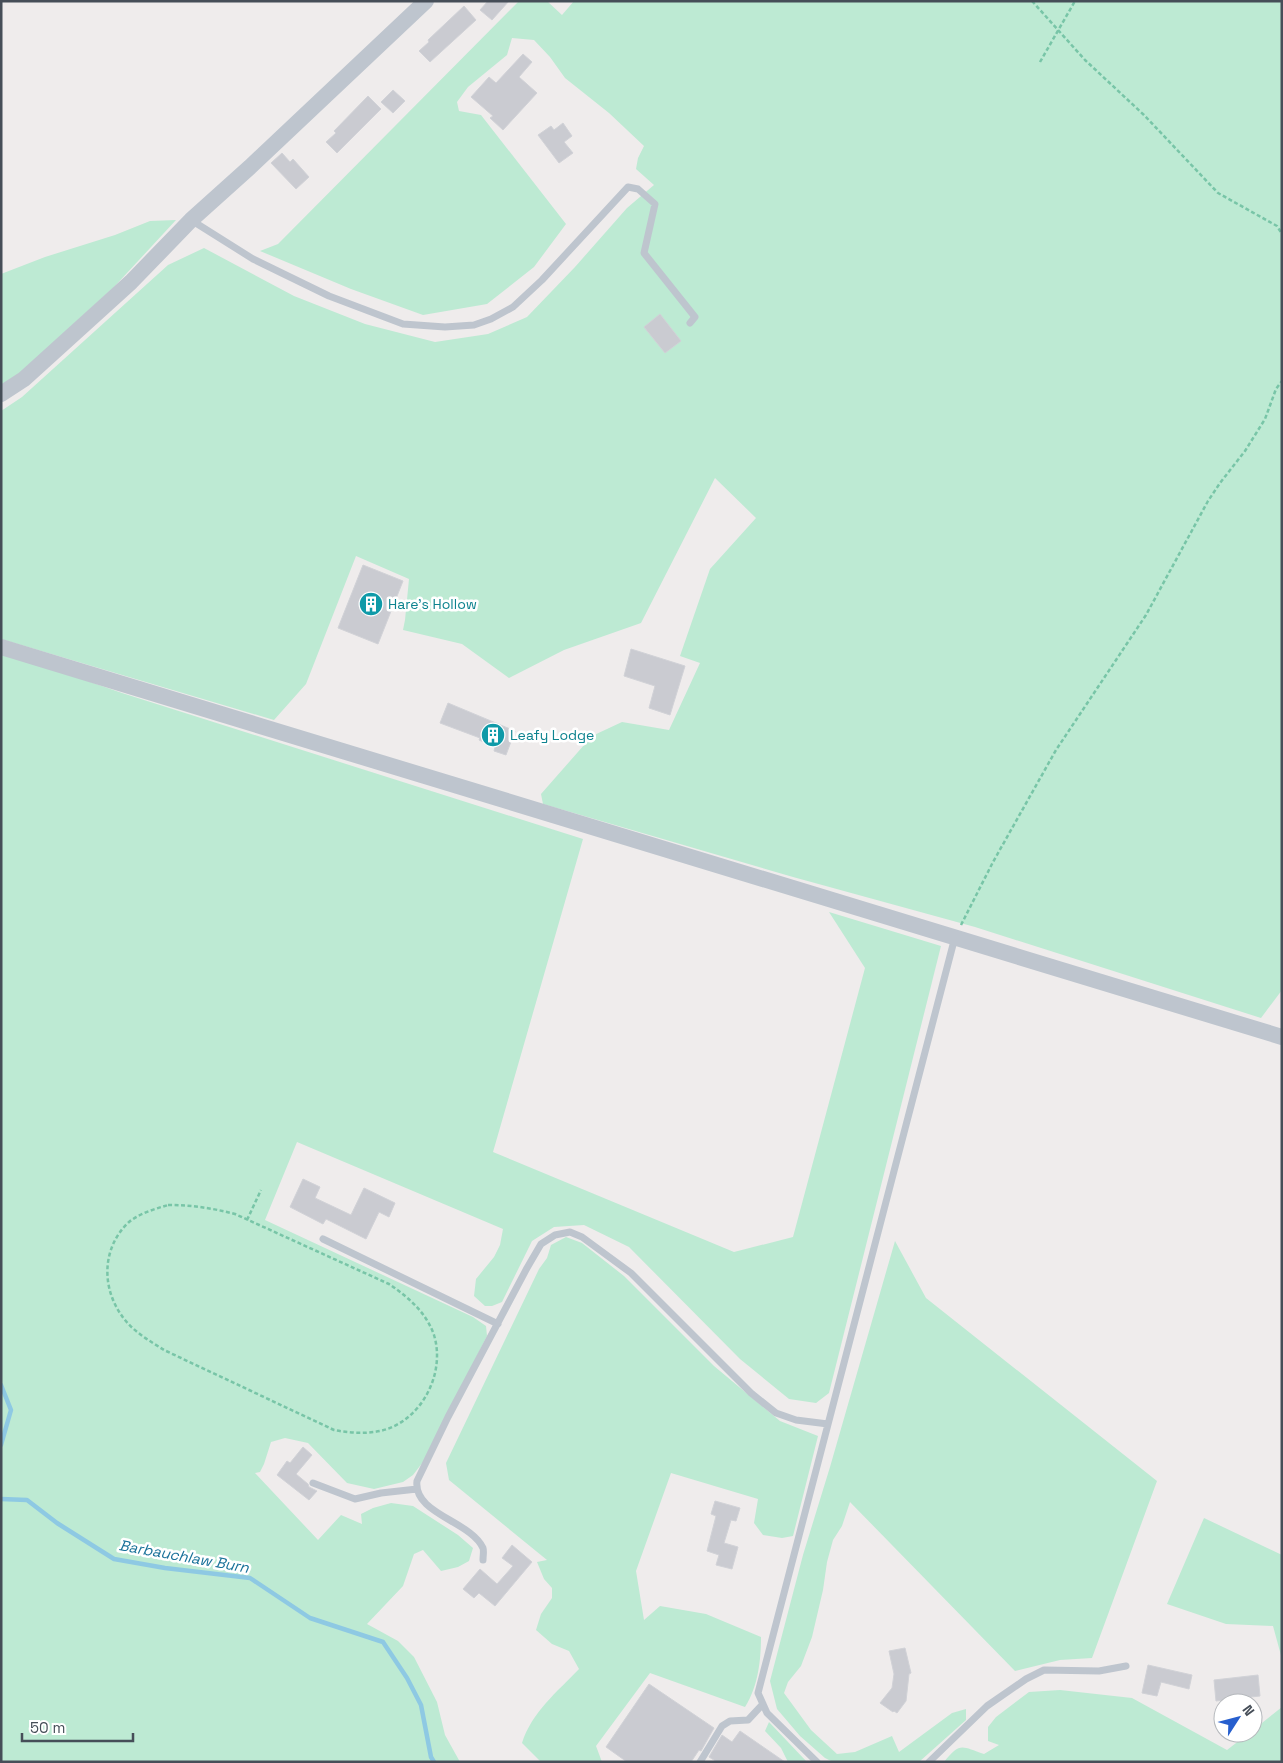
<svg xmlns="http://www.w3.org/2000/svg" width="1283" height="1763" font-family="'Space Grotesk',sans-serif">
	<rect width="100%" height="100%" fill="#efecec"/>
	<path fill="#bdead3" d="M 519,1 L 547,1 L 562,15 L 574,1 L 1282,1 L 1282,990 L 1261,1018 L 975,927 L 793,877 L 543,804 L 541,794 L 592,736 L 622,722 L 669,730 L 700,663 L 680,656 L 710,569 L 756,518 L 715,478 L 641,623 L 564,650 L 509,678 L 462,644 L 403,630 L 405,620 L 409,579 L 356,556 L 306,684 L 274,720 L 1,639 L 1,411 L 22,397 L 168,265 L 204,248 L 294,296 L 365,324 L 435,342 L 488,334 L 527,317 L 575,267 L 627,208 L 654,185 L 636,169 L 638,158 L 644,146 L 609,113 L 565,78 L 550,57 L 534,40 L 512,38 L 507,55 L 468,87 L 457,102 L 459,111 L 481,115 L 566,224 L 534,267 L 487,304 L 423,315 L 351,289 L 260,251 L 278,244 Z
		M 176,220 L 114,287 L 21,372 L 1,385 L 1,274 L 45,257 L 115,235 L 150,221 Z
		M 1,654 L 53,669 L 122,693 L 583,839 L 493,1152 L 734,1252 L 793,1237 L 865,968 L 829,912 L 941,946 L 829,1393 L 816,1403 L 789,1399 L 740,1359 L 629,1247 L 584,1225 L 554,1227 L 532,1241 L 502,1302 L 492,1306 L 485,1306 L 474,1296 L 476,1279 L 494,1257 L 500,1245 L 503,1229 L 297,1142 L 265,1220 L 473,1317 L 486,1326 L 487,1336 L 423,1462 L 413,1475 L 403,1482 L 374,1489 L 347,1483 L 308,1443 L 285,1438 L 271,1442 L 264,1464 L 260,1472 L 255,1473 L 318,1540 L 341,1515 L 362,1524 L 361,1514 L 373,1508 L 391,1503 L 413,1506 L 458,1535 L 473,1548 L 469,1561 L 458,1567 L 441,1571 L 423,1550 L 414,1554 L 403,1586 L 367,1624 L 398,1641 L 414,1657 L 437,1702 L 445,1735 L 460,1762 L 1,1762 Z
		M 566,1237 L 582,1243 L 624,1276 L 714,1366 L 780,1421 L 818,1436 L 793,1536 L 782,1538 L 763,1535 L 754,1523 L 758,1499 L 671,1473 L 636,1571 L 644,1620 L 660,1606 L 706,1614 L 761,1637 C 761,1660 758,1687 745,1707 L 650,1673 L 596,1746 L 602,1762 L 541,1762 L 522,1743 C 532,1712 557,1692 579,1669 L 569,1651 L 552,1644 L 536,1630 L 541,1614 L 552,1598 L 552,1588 L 544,1579 L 537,1562 L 547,1560 L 449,1480 L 446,1463 L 539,1269 L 547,1258 L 551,1245 Z
		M 895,1241 L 926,1298 L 1157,1481 L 1092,1658 L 1060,1660 L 1015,1671 L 850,1502 L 842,1526 L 833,1540 L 827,1562 L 823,1590 L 812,1637 L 801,1666 L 788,1682 L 784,1693 L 811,1730 L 837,1754 L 855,1752 L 892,1736 L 899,1752 L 952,1713 L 966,1709 L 966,1720 L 919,1762 L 833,1762 L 825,1758 L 800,1736 L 777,1709 L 770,1681 L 803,1555 L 830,1467 Z
		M 1204,1518 L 1282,1555 L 1282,1659 L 1273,1626 L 1226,1624 L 1167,1604 Z
		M 1060,1690 L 1132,1698 L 1227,1750 L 1249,1733 L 1253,1733 L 1253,1730 L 1282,1707 L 1282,1762 L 944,1762 C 960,1742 961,1746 984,1754 L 999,1745 L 988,1741 L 988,1727 L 996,1717 L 1029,1692 Z
		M 769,1722 L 807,1762 L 788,1762 L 781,1748 L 765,1731 Z"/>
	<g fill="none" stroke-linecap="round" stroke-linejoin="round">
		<path stroke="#8ec9e3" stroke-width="4.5" d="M 1,1385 L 11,1410 L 1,1445
			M 1,1499 L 27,1500 L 57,1523 L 114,1559 L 165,1568 L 250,1578 L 310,1618 L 383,1642 L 407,1678 L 421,1705 L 431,1757 L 434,1762"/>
	</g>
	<path fill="#cacbd1" stroke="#d1d2d7" d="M 488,1 L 509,1 L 492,20 L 480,10 Z
		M 464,6 L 476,20 L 430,62 L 419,51 L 429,42 L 428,40 Z
		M 523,54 L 532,62 L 519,77 L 537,93 L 503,130 L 490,118 L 493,116 L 471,97 L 489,77 L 496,83 Z
		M 393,90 L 405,101 L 393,113 L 381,102 Z
		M 368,96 L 381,109 L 337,153 L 326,142 L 336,133 L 334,131 Z
		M 563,123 L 572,136 L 564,142 L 573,153 L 559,163 L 538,135 L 551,126 L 554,130 Z
		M 282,153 L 290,162 L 293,159 L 309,177 L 296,189 L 271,163 Z
		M 660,314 L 681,341 L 665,353 L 644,327 Z
		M 363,565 L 403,581 L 378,644 L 338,628 Z
		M 631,649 L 685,666 L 670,715 L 649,708 L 655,686 L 624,676 Z
		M 448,703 L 515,731 L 506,755 L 494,751 L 495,747 L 479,740 L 480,738 L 440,723 Z
		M 303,1179 L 320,1187 L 315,1198 L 351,1215 L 364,1188 L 395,1203 L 389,1217 L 379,1212 L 366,1239 L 326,1219 L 323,1224 L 290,1207 Z
		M 303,1447 L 312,1455 L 296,1474 L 308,1484 L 309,1487 L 317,1491 L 309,1500 L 277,1475 L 287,1461 L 290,1463 Z
		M 715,1501 L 740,1508 L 736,1521 L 731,1520 L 724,1543 L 738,1547 L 732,1569 L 716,1565 L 719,1555 L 707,1551 L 716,1516 L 711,1514 Z
		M 512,1545 L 532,1562 L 495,1606 L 479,1593 L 474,1598 L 463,1589 L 480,1569 L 497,1584 L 513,1566 L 502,1558 Z
		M 905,1648 L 911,1673 L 909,1674 L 906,1701 L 897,1713 L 894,1711 L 893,1712 L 880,1703 L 892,1688 L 894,1674 L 889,1651 Z
		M 1148,1665 L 1192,1675 L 1189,1689 L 1161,1682 L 1157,1696 L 1142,1693 Z
		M 1258,1675 L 1260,1696 L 1216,1701 L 1214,1680 Z
		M 649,1684 L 714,1728 L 701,1751 L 699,1750 L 691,1762 L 627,1762 L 606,1747 Z
		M 740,1731 L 785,1762 L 717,1762 L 709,1757 L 722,1735 L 732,1742 Z"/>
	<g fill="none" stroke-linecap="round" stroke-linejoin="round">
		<path stroke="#78c5a7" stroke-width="2.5" stroke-dasharray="4 2.5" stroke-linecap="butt" d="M 1032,1 L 1085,60 L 1144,115 L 1218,193 L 1277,226 L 1282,234
			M 1040,62 L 1075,1
			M 961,925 L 993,862 L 1056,750 L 1146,615 L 1208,501 L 1220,483 L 1245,451 L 1265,419 L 1276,389 L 1282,381
			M 168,1205 C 191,1205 212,1208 235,1214 L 389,1284 C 408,1297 426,1312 434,1335 C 446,1374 421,1422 380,1431 C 365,1434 349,1433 334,1430 L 164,1350 C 150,1341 132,1331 122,1316 C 101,1287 102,1247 129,1222 C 140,1213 155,1209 168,1205 Z
			M 247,1220 L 261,1190"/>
		<path stroke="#bec5ce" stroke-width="7" d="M 191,220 L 253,259 L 329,296 L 403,324 L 445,327 L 474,325 L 491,319 L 513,307 L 542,280 L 628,187 L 638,189 L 655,204 L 644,253 L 695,317 L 690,323
			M 323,1239 L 498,1324
			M 313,1483 L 355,1499 L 381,1493 L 417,1489
			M 483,1560 C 483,1556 484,1551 483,1548 C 471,1521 413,1514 417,1481 L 448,1417 L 527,1268 L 541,1244 L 555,1235 L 570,1232 L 582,1237 L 631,1273 L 751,1393 L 776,1413 L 796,1420 L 828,1424
			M 700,1762 L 722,1726 L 730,1721 L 748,1720 L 763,1704
			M 817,1762 L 767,1713 L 758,1693 L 955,937
			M 929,1762 L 987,1706 L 1026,1679 L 1044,1670 L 1099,1671 L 1126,1666"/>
		<path stroke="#bec5ce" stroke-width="16" d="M 1,394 L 24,379 L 131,282 L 191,220 L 250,167 L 426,1
			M 1,647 L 1282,1037"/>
	</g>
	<defs>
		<g id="building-disc" transform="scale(1.25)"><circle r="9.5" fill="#0f9aa8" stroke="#fff"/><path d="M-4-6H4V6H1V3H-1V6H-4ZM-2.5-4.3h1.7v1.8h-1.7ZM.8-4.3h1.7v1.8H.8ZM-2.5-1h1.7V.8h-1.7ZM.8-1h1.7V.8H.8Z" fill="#fff"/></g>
	</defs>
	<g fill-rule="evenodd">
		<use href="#building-disc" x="371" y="604"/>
		<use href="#building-disc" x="493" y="735"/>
	</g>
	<g text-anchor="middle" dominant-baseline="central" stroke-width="5" stroke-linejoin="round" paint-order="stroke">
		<g font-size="14" fill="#0d838f" stroke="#fff" text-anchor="start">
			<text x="388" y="604">Hare's Hollow</text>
			<text x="510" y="735">Leafy Lodge</text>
		</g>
		<g font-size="15" font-style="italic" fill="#187199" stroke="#fff">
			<text transform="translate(184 1556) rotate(10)">Barbauchlaw Burn</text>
		</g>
	</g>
	<rect width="1283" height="1763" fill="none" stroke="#464e58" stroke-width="5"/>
	<g transform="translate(1238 1718) rotate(54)"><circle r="24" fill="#ffffff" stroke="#b5b8bc"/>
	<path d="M0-4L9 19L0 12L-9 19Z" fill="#275fce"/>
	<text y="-8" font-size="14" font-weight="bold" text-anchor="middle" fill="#464e58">N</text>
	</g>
	<path d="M22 1733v8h111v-8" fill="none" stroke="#464e58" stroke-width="2.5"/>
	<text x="30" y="1733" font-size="15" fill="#464e58" stroke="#ffffff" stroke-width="4" paint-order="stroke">50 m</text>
</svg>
